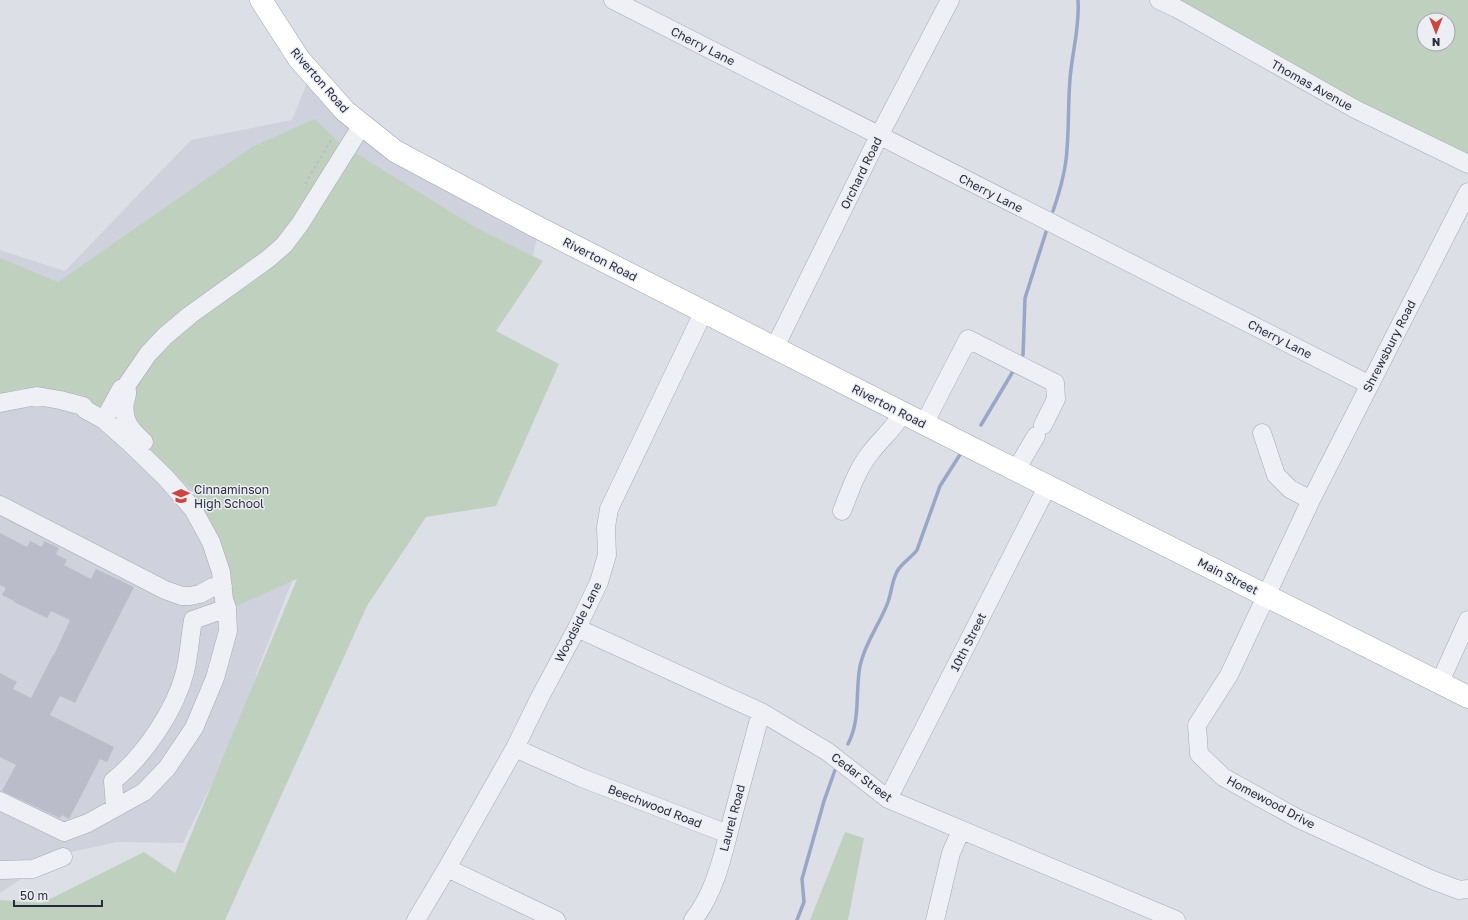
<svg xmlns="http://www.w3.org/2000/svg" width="1468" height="920" font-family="'Golos Text',sans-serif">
	<rect width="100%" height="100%" fill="#dddfe7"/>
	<path fill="#cfd1dc" d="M 311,73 L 345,111 L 539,228 L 532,261 L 296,571 L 257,671 L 248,709 L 183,843 L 117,842 L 57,855 L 0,893 L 0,250 L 65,271 L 191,140 L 292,120 Z"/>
	<path fill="#bfd1be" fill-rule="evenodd" d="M 1149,0 L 1468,0 L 1468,164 ZM 1424,20 L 1448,20 L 1448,44 L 1424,44 Z
		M 315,119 L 341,144 L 475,227 L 543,261 L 496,331 L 559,364 L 496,506 L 426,517 L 367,606 L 225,920 L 0,920 L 0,900 L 42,903 L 144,852 L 175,873 L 297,579 L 232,608 L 194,491 L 83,395 L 23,388 L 0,394 L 0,258 L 58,282 L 252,147 Z
		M 845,832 L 864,838 L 848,920 L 810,920 Z"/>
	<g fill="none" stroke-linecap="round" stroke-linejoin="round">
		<path stroke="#98a6c7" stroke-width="3.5" d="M 1053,211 C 1060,191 1066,170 1067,149 C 1069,126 1068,102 1070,79 C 1072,52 1080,27 1078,0
			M 1020,359 L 1023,355 L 1025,298 L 1046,232
			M 981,425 L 1015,368
			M 848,744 C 861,719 855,692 860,666 C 865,642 880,624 888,602 C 892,591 892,579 898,570 C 903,562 911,558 917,550 L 940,486 L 961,453
			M 797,920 L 804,902 L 802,879 L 824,801 L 835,770"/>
	</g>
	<path fill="#babdc9" d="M 0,533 L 27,547 L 30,541 L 42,547 L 44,541 L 59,548 L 56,554 L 67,560 L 64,565 L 91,579 L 96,569 L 134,587 L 75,703 L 60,696 L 50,715 L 114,747 L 107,762 L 100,759 L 69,819 L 62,815 L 60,818 L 2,791 L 16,765 L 0,757 L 0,673 L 17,682 L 13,689 L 31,698 L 53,655 L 54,655 L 70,620 L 51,611 L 47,618 L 14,602 L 14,601 L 2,595 L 6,588 L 0,585 Z"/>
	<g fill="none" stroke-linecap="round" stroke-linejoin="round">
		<g stroke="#a6a9b4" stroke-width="19">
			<path id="minor" d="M 613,0 L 1370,385
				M 1159,0 L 1176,8 L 1355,109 L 1468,164
				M 1468,192 L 1311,500 L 1229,675 L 1197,725 L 1199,754 L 1223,777 L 1297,818 L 1430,879 L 1459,890 L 1468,889
				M 775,347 L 879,136 L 950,0
				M 126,386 C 128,393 127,395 125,402 C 122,421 131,430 144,442
				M 0,403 L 37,396 L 60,400 L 83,406 L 86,410 L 104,420 L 131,444 L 166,478 L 193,509 L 211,542 L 221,572 L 224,600 L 227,608 L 228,631 L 215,678 L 194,728 L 167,768 L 144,792 L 88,823 L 64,832 L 0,801
				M 104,420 L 121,389 L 126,386 L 148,354 L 165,336 L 190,315 L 268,259 L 284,245 L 300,224 L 362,125
				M 924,424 L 968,339 L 1055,383 L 1056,399 L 1043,425
				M 1262,433 L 1276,475 L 1290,489 L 1311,500
				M 1016,470 L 1036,436
				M 0,505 L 165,590 L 182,596 L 190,596 L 200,594 L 213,587 L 223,587
				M 842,511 C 850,491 857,469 871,452 C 882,438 894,428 903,413
				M 577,628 L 761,712 L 828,752 L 888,799 L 1176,920
				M 1440,682 L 1468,620
				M 515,748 L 582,778 L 728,834
				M 888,799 L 1048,485
				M 115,807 L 113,781 C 144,756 175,711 185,672 C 189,655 190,637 193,620 L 227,608
				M 447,868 L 556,920
				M 0,870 L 33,869 L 63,857
				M 416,920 L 447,868 L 515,748 L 540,697 L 577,628 L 599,582 L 607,555 L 606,527 L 609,509 L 704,311
				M 693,920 C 717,890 724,849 734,812 C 743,779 752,745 761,712
				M 935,920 L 951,853 L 961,830"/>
		</g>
		<g stroke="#9ca1b2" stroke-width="23">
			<path id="major" d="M 261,0 L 299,59 L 345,111 L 395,151 L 539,228 L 972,448 L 1468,697"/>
		</g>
		<path stroke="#bbbdc5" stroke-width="2" stroke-dasharray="3 3" stroke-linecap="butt" d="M 305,184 L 331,140"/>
		<use href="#minor" stroke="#eff0f5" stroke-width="18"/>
		<use href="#major" stroke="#fff" stroke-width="22"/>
	</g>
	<defs>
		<g id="school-bare" transform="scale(1.38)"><path d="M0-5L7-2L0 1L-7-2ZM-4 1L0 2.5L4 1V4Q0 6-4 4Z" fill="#cc4641" stroke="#eceef4" stroke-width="2.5" paint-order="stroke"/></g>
	</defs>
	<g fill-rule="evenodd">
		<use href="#school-bare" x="181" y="496"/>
	</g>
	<g text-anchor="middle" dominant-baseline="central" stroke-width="3" stroke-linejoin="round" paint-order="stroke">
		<g font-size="12" fill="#272b3d" stroke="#eceef4">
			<text transform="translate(703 46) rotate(27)">Cherry Lane</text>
			<text transform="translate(320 80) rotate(49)">Riverton Road</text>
			<text transform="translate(1312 85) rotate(29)">Thomas Avenue</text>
			<text transform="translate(861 173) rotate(-64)">Orchard Road</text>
			<text transform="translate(991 193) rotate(27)">Cherry Lane</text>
			<text transform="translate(600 259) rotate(27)">Riverton Road</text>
			<text transform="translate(1280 339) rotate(27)">Cherry Lane</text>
			<text transform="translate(1389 346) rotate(-63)">Shrewsbury Road</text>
			<text transform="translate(889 406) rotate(27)">Riverton Road</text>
			<text transform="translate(1228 576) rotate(27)">Main Street</text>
			<text transform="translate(578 622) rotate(-63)">Woodside Lane</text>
			<text transform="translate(968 642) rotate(-63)">10th Street</text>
			<text transform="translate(862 777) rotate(37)">Cedar Street</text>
			<text transform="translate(1271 802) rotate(28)">Homewood Drive</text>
			<text transform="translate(655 806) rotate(21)">Beechwood Road</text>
			<text transform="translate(732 818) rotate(-75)">Laurel Road</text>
		</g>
		<g font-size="12" fill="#272b3d" stroke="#eceef4" text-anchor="start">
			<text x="194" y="489">Cinnaminson<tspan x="194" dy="14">High School</tspan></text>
		</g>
	</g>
	<g transform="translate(1436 32) rotate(180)"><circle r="19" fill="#eceef4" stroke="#9da0ab"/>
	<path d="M0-3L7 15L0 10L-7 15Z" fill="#cc4641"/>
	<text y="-6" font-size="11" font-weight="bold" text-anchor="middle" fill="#272b3d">N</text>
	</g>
	<path d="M14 900v6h88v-6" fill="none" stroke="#272b3d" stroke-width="2"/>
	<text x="20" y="900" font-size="12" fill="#272b3d" stroke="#eceef4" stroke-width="3" paint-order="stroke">50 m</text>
</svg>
